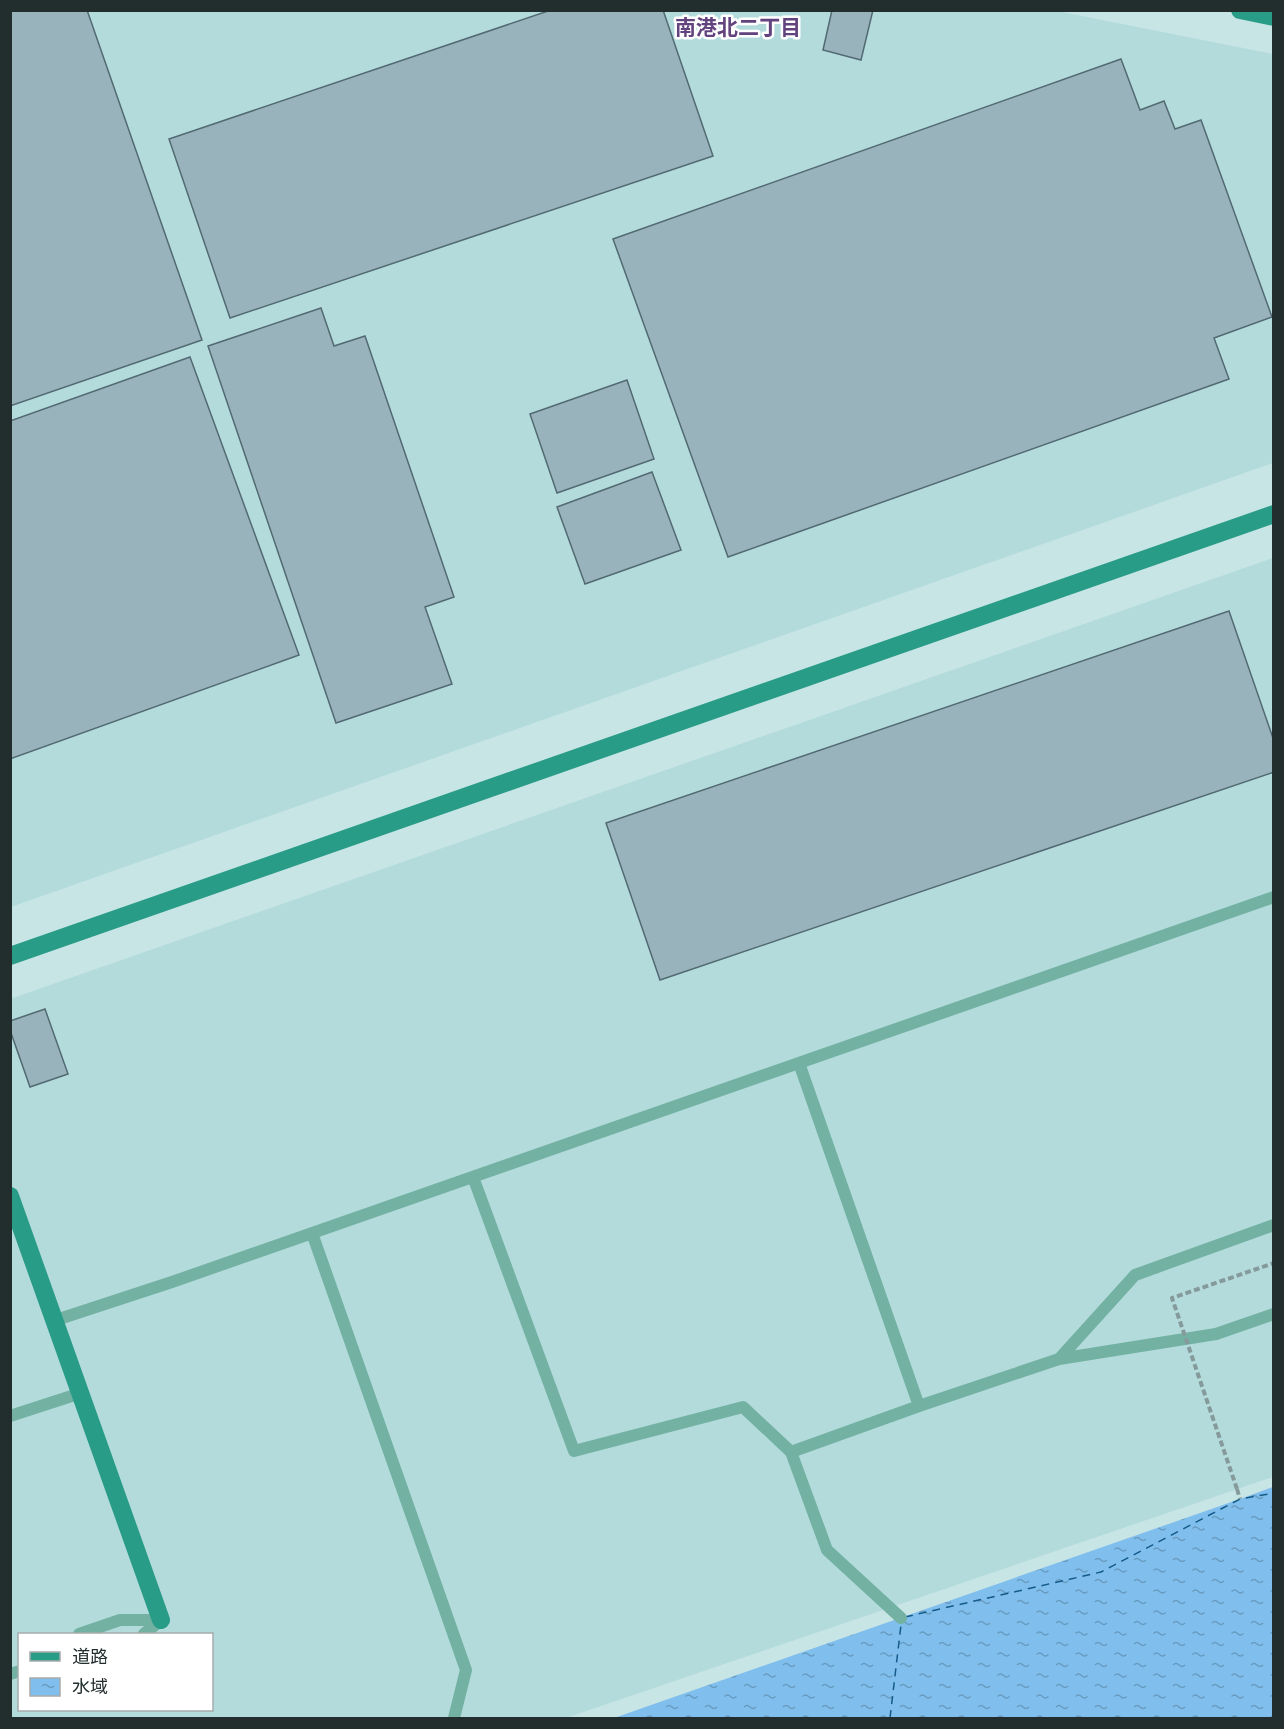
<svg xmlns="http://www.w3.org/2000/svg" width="1284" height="1729" font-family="'Nunito Sans','Noto Sans JP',sans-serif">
	<defs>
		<pattern id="water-ripples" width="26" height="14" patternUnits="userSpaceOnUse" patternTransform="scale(1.5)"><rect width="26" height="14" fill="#80beed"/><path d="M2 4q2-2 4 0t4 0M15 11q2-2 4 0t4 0" fill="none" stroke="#689bc0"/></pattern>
	</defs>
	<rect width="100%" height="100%" fill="#c8e5e6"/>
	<path fill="#b4dbdc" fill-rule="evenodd" d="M 1052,10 L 1273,54 L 1273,463 L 11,907 L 10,11 Z
		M 1273,558 L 1273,1477 L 566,1718 L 11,1718 L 10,999 ZM 20,1634 L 212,1634 L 212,1710 L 20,1710 Z"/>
	<path fill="url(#water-ripples)" d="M 1273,1487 L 1273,1718 L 614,1718 L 1240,1499 Z"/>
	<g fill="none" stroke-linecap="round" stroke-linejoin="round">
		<path stroke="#145b88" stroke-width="1.5" stroke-dasharray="8 6" stroke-linecap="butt" d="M 905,1617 L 1101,1572 L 1240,1499 L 1274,1493
			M 890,1718 L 901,1625"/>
	</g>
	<path fill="#99b3bc" stroke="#526a72" stroke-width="1.5" d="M 10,10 L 87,10 L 202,340 L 10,406 Z
		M 551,10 L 663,10 L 713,156 L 230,318 L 169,139 Z
		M 832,10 L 873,10 L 861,60 L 823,50 Z
		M 1121,59 L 1140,110 L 1164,101 L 1175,129 L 1201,120 L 1272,317 L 1214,338 L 1229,379 L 728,557 L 613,239 Z
		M 321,308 L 334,346 L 365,336 L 454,597 L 425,607 L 452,684 L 336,723 L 208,346 Z
		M 190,357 L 299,655 L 10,759 L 10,421 Z
		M 627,380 L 654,459 L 557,493 L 530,414 Z
		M 652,472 L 681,550 L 585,584 L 557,507 Z
		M 1229,611 L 1274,741 L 1274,772 L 660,980 L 606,823 Z
		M 45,1009 L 68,1074 L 30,1087 L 10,1030 L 10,1021 Z"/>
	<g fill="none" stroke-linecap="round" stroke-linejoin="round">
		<path stroke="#859a9b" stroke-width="4" stroke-dasharray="6 3" stroke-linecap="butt" d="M 1237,1489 L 1240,1499"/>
		<path stroke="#73b2a3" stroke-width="12" d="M 799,1063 L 919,1406 L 1059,1359 L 1216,1334 L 1274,1314
			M 473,1177 L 574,1451 L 743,1407 L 791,1452 L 919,1406
			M 312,1233 L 466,1670 L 454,1718
			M 56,1320 L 172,1282 L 1274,897
			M 1059,1359 L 1135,1275 L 1274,1225
			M 10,1416 L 81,1393
			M 791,1452 L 827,1550 L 901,1618
			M 79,1634 L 120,1620 L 161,1620 L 144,1634
			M 10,1674 L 20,1671"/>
		<path stroke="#299c87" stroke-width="18" d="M 1240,10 L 1274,17
			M 10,956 L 1274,514
			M 10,1196 L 161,1620"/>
		<path stroke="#859a9b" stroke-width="4" stroke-dasharray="6 3" stroke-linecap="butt" d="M 1237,1489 L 1172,1298 L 1274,1263"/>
	</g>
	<g text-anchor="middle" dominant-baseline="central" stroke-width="5" stroke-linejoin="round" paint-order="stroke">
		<g font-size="21" font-weight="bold" fill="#62437e" stroke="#fff">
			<text x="738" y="28">南港北二丁目</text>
		</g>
	</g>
	<rect width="1284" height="1729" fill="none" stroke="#222d2e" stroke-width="24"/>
	<rect x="18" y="1633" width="195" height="78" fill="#ffffff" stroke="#a7abab" stroke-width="1.5"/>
	<rect x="30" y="1652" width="30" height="9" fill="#299c87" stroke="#a7abab" stroke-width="1.5"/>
	<text x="72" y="1663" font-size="18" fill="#222d2e">道路</text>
	<rect x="30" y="1678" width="30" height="18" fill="url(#water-ripples)" stroke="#a7abab" stroke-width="1.5"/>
	<text x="72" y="1693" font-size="18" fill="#222d2e">水域</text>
</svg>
